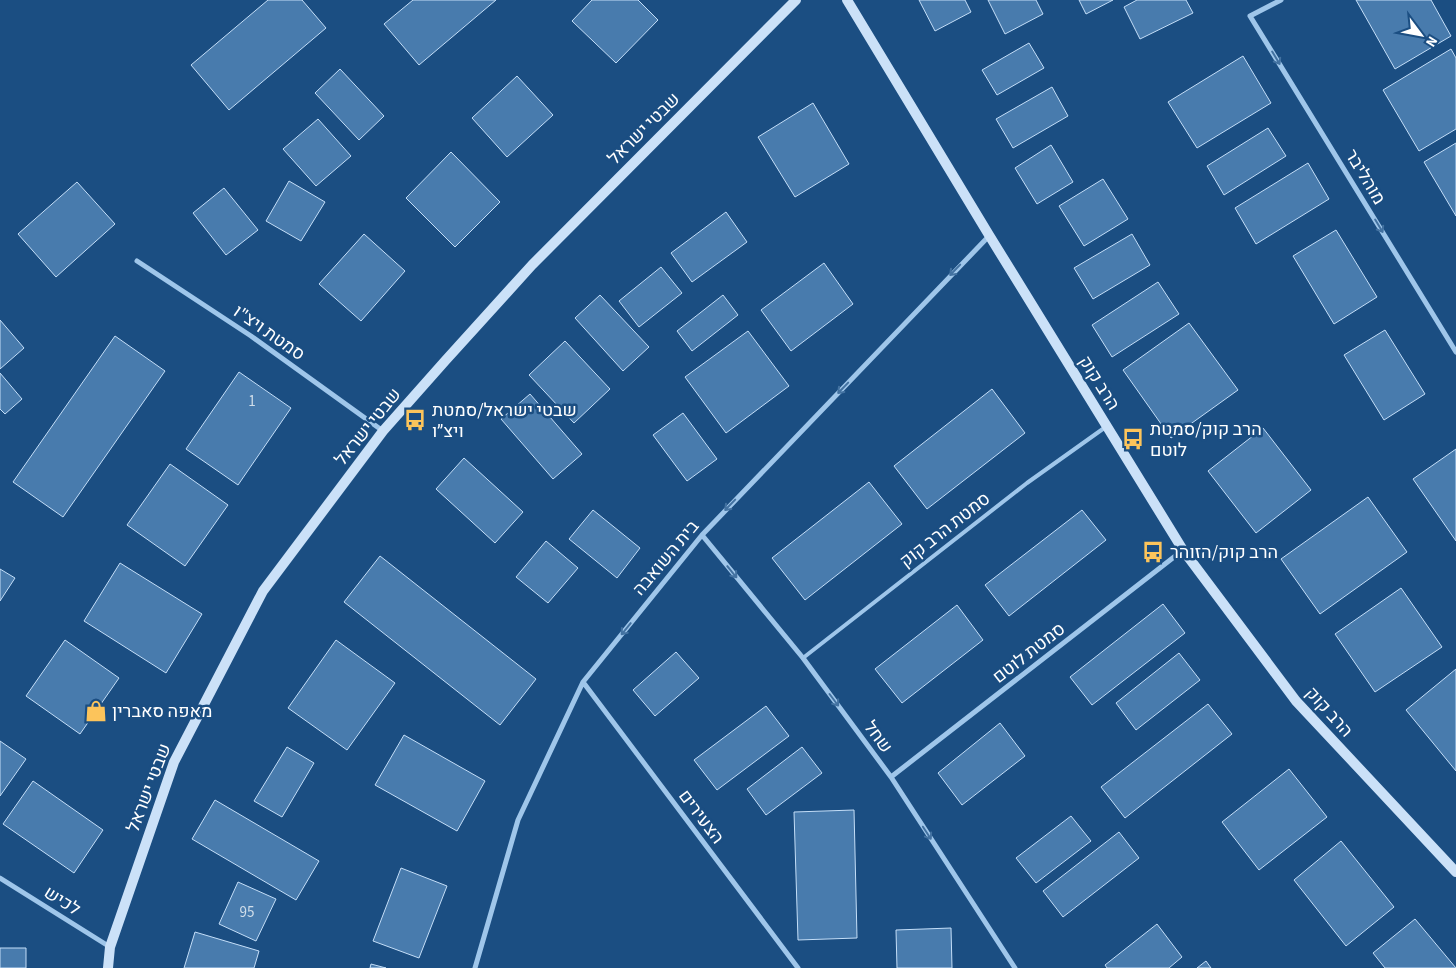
<svg xmlns="http://www.w3.org/2000/svg" width="1456" height="968" font-family="'Source Sans 3',Heebo,sans-serif">
	<rect width="100%" height="100%" fill="#1b4e82"/>
	<path fill="#487bad" stroke="#c4def8" d="M 268,0 L 302,0 L 326,28 L 229,110 L 191,65 Z
		M 413,0 L 496,0 L 419,65 L 384,24 Z
		M 592,0 L 638,0 L 658,20 L 616,63 L 572,21 Z
		M 919,0 L 965,0 L 971,12 L 935,31 Z
		M 988,0 L 1036,0 L 1043,14 L 1005,34 Z
		M 1079,0 L 1113,0 L 1086,14 Z
		M 1137,0 L 1186,0 L 1193,13 L 1140,39 L 1124,7 Z
		M 1356,0 L 1431,0 L 1451,36 L 1395,69 Z
		M 1029,43 L 1044,68 L 997,95 L 982,70 Z
		M 1451,49 L 1456,58 L 1456,129 L 1419,151 L 1383,90 Z
		M 1243,56 L 1271,103 L 1197,148 L 1168,102 Z
		M 340,69 L 384,116 L 359,140 L 315,93 Z
		M 517,76 L 553,115 L 507,157 L 472,118 Z
		M 1052,87 L 1068,116 L 1013,148 L 996,119 Z
		M 813,103 L 849,164 L 795,197 L 758,137 Z
		M 318,119 L 351,156 L 316,186 L 283,149 Z
		M 1268,128 L 1286,156 L 1224,195 L 1207,166 Z
		M 1456,143 L 1456,216 L 1424,162 Z
		M 1051,145 L 1073,182 L 1037,204 L 1015,168 Z
		M 451,152 L 500,202 L 455,247 L 406,198 Z
		M 1308,163 L 1329,199 L 1256,244 L 1235,208 Z
		M 1103,179 L 1128,219 L 1084,246 L 1059,206 Z
		M 289,181 L 325,202 L 301,241 L 266,221 Z
		M 77,182 L 115,224 L 56,277 L 18,234 Z
		M 224,188 L 258,230 L 226,255 L 193,213 Z
		M 726,212 L 747,242 L 692,282 L 671,253 Z
		M 1336,230 L 1377,297 L 1334,324 L 1293,256 Z
		M 364,234 L 405,271 L 361,321 L 319,284 Z
		M 1132,234 L 1150,265 L 1093,299 L 1074,268 Z
		M 824,263 L 853,304 L 791,351 L 761,310 Z
		M 661,267 L 682,293 L 639,327 L 619,301 Z
		M 1158,282 L 1179,314 L 1112,357 L 1092,325 Z
		M 600,295 L 649,347 L 623,371 L 575,318 Z
		M 723,295 L 738,315 L 692,351 L 677,331 Z
		M 0,320 L 24,348 L 0,369 Z
		M 1189,323 L 1238,390 L 1171,438 L 1123,370 Z
		M 1385,330 L 1425,394 L 1384,420 L 1344,355 Z
		M 748,331 L 789,386 L 726,433 L 685,377 Z
		M 115,336 L 165,371 L 63,517 L 13,482 Z
		M 565,341 L 610,389 L 574,423 L 529,375 Z
		M 239,372 L 291,408 L 238,485 L 186,449 Z
		M 0,373 L 22,399 L 5,414 L 0,409 Z
		M 992,389 L 1025,433 L 927,509 L 894,466 Z
		M 530,394 L 582,454 L 553,479 L 501,419 Z
		M 683,413 L 717,459 L 687,481 L 653,435 Z
		M 1263,428 L 1311,490 L 1256,533 L 1208,471 Z
		M 1456,449 L 1456,541 L 1413,479 Z
		M 464,458 L 523,512 L 495,543 L 436,489 Z
		M 170,464 L 228,505 L 185,566 L 127,525 Z
		M 869,482 L 902,524 L 805,600 L 772,558 Z
		M 1368,497 L 1407,552 L 1320,614 L 1281,559 Z
		M 593,510 L 640,548 L 617,578 L 569,539 Z
		M 1082,510 L 1106,540 L 1009,616 L 985,585 Z
		M 546,541 L 578,568 L 548,603 L 516,577 Z
		M 380,556 L 536,679 L 500,725 L 344,602 Z
		M 120,563 L 202,614 L 166,673 L 84,621 Z
		M 0,569 L 15,578 L 0,601 Z
		M 1401,588 L 1442,647 L 1375,692 L 1335,634 Z
		M 1163,604 L 1185,633 L 1092,705 L 1070,677 Z
		M 957,605 L 983,640 L 902,703 L 875,669 Z
		M 65,640 L 119,678 L 80,734 L 26,696 Z
		M 336,640 L 395,683 L 347,750 L 288,708 Z
		M 676,652 L 699,678 L 655,716 L 633,690 Z
		M 1179,653 L 1200,680 L 1136,730 L 1116,703 Z
		M 1456,669 L 1456,771 L 1406,710 Z
		M 1208,704 L 1232,734 L 1125,818 L 1101,787 Z
		M 766,706 L 789,736 L 717,790 L 694,760 Z
		M 1000,723 L 1025,756 L 962,805 L 938,773 Z
		M 404,735 L 485,781 L 457,831 L 375,785 Z
		M 0,741 L 26,759 L 0,796 Z
		M 287,747 L 314,763 L 282,817 L 254,801 Z
		M 802,747 L 822,773 L 766,815 L 747,789 Z
		M 1289,769 L 1327,817 L 1259,870 L 1222,822 Z
		M 33,781 L 103,830 L 74,873 L 3,824 Z
		M 215,800 L 319,861 L 296,900 L 192,839 Z
		M 854,810 L 857,938 L 798,940 L 794,812 Z
		M 1071,816 L 1091,841 L 1036,883 L 1016,858 Z
		M 1119,832 L 1139,858 L 1063,917 L 1043,891 Z
		M 1341,841 L 1394,907 L 1346,946 L 1294,880 Z
		M 401,868 L 447,886 L 419,958 L 373,941 Z
		M 238,882 L 276,899 L 256,941 L 219,924 Z
		M 1415,919 L 1456,968 L 1385,968 L 1373,953 Z
		M 1157,924 L 1182,957 L 1169,968 L 1107,968 L 1105,965 Z
		M 951,928 L 952,968 L 897,968 L 896,930 Z
		M 195,932 L 259,951 L 254,968 L 184,968 Z
		M 0,948 L 26,948 L 26,968 L 0,968 Z
		M 1206,961 L 1211,968 L 1197,968 Z
		M 371,964 L 386,968 L 370,968 Z"/>
	<g fill="none" stroke-linecap="round" stroke-linejoin="round">
		<path stroke="#9fc6ea" stroke-width="4" d="M 803,658 L 1027,483 L 1107,426"/>
		<path stroke="#9fc6ea" stroke-width="5" d="M 1281,0 L 1250,16 L 1456,352
			M 137,261 L 251,336 L 383,431
			M 702,535 L 803,658 L 891,777 L 1015,968
			M 583,682 L 798,968
			M 891,777 L 1183,550
			M 0,878 L 110,947
			M 475,968 L 518,820 L 583,682 L 702,535 L 989,236"/>
		<path stroke="#cbe1f8" stroke-width="10" d="M 847,0 L 989,235 L 1183,550 L 1296,701 L 1456,872
			M 108,968 L 110,947 L 174,762 L 263,591 L 383,431 L 445,361 L 532,265 L 796,0"/>
	</g>
	<defs><path id="oneway-shaft" d="M-6 0H5M1.5-3L5.5 0L1.5 3" fill="none" stroke-width="1.6" stroke-linecap="round" stroke-linejoin="round" transform="scale(1.25)"/></defs>
	<g stroke="#4372a1">
		<use href="#oneway-shaft" transform="translate(1276 58) rotate(59)"/>
		<use href="#oneway-shaft" transform="translate(1379 226) rotate(59)"/>
		<use href="#oneway-shaft" transform="translate(955 270) rotate(134)"/>
		<use href="#oneway-shaft" transform="translate(843 388) rotate(134)"/>
		<use href="#oneway-shaft" transform="translate(730 505) rotate(134)"/>
		<use href="#oneway-shaft" transform="translate(732 572) rotate(51)"/>
		<use href="#oneway-shaft" transform="translate(626 629) rotate(129)"/>
		<use href="#oneway-shaft" transform="translate(834 700) rotate(53)"/>
		<use href="#oneway-shaft" transform="translate(927 833) rotate(57)"/>
	</g>
	<defs>
		<g id="bus-bare" transform="scale(1.725)"><path d="M-5-6H5V4H4V6H2V4H-2V6H-4V4H-5ZM-3.5-4V0h7V-4ZM-3.5 1.2v1.5H-2V1.2ZM2 1.2v1.5H3.5V1.2Z" fill="#fcc45b" stroke="#1b4e82" stroke-width="2.5" paint-order="stroke"/></g>
		<g id="shop-bare" transform="scale(1.725)"><path d="M-5-2.5h2.3a2.7 3.5 0 0 1 5.4 0H5L5.5 6h-11ZM-1.5-2.5h3a1.5 2.3 0 0 0-3 0Z" fill="#fcc45b" stroke="#1b4e82" stroke-width="2.5" paint-order="stroke"/></g>
	</defs>
	<g fill-rule="evenodd">
		<use href="#bus-bare" x="415" y="420"/>
		<use href="#bus-bare" x="1133" y="439"/>
		<use href="#bus-bare" x="1153" y="552"/>
		<use href="#shop-bare" x="96" y="711"/>
	</g>
	<g text-anchor="middle" dominant-baseline="central" stroke-width="5" stroke-linejoin="round" paint-order="stroke">
		<g font-size="15" fill="#d1deea">
			<text x="252" y="401">1</text>
			<text x="247" y="912">95</text>
		</g>
		<g font-size="18" fill="#fff" stroke="#1b4e82">
			<text transform="translate(644 129) rotate(-45)">שבטי ישראל</text>
			<text transform="translate(1365 177) rotate(59)">מוהליבר</text>
			<text transform="translate(269 333) rotate(35)">סמטת ויצ"ו</text>
			<text transform="translate(1099 383) rotate(58)">הרב קוק</text>
			<text transform="translate(368 427) rotate(-51)">שבטי ישראל</text>
			<text transform="translate(945 530) rotate(-38)">סמטת הרב קוק</text>
			<text transform="translate(666 558) rotate(-50)">בית השואבה</text>
			<text transform="translate(1029 653) rotate(-38)">סמטת לוטם</text>
			<text transform="translate(1329 712) rotate(48)">הרב קוק</text>
			<text transform="translate(878 737) rotate(53)">שחל</text>
			<text transform="translate(149 788) rotate(-69)">שבטי ישראל</text>
			<text transform="translate(701 817) rotate(53)">הצעירים</text>
			<text transform="translate(62 901) rotate(32)">לכיש</text>
		</g>
		<g font-size="18" fill="#fff" stroke="#1b4e82" text-anchor="start">
			<text x="432" y="410">שבטי ישראל/סמטת<tspan x="432" dy="21">ויצ״ו</tspan></text>
			<text x="1150" y="429">הרב קוק/סמטת<tspan x="1150" dy="21">לוטם</tspan></text>
			<text x="1170" y="552">הרב קוק/הזוהר</text>
			<text x="112" y="711">מאפה סאברין</text>
		</g>
	</g>
	<g transform="translate(1421 35) rotate(122)" stroke="#1b4e82" stroke-width="4" paint-order="stroke">
	<path d="M0-4L9 19L0 12L-9 19Z" fill="#ffffff"/>
	<text y="-8" font-size="14" font-weight="bold" text-anchor="middle" fill="#ffffff">N</text>
	</g>
</svg>
